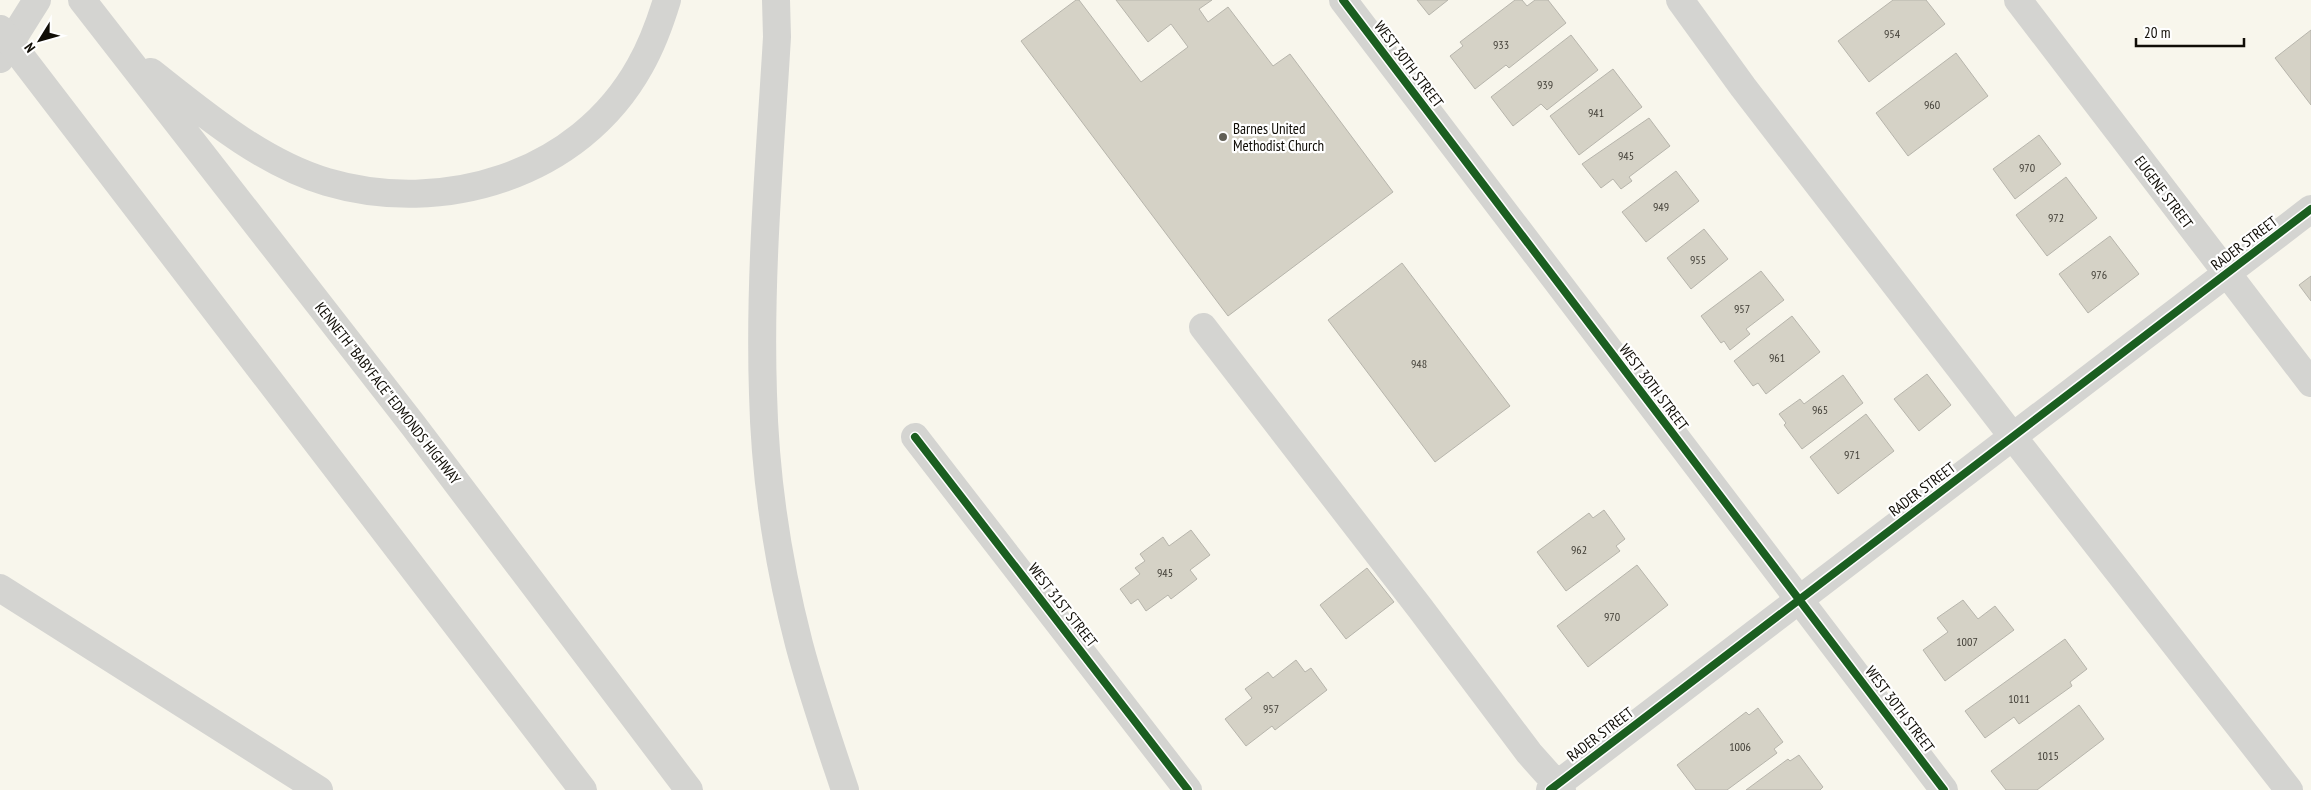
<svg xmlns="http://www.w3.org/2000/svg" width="2311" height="790" font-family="'PT Sans Narrow',sans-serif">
	<rect width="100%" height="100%" fill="#f8f6ec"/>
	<path fill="#d5d2c6" stroke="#b7b5ac" d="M 1076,0 L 1079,0 L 1141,82 L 1188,47 L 1171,24 L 1148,42 L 1116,0 L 1212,0 L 1199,9 L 1208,22 L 1228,7 L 1273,66 L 1290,54 L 1393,192 L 1228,316 L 1021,41 Z
		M 1417,0 L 1448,0 L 1429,15 Z
		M 1515,0 L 1522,0 L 1527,6 L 1535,0 L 1548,0 L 1566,23 L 1509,68 L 1506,65 L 1475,89 L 1450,56 L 1463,46 L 1460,42 Z
		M 1893,0 L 1926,0 L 1945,24 L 1869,82 L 1838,41 Z
		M 2311,30 L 2311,105 L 2275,58 Z
		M 1571,35 L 1598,70 L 1547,110 L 1541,104 L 1513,126 L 1491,97 Z
		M 1956,53 L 1988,96 L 1908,156 L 1876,113 Z
		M 1613,69 L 1642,107 L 1579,155 L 1550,116 Z
		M 1649,118 L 1670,146 L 1629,177 L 1632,181 L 1621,189 L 1613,179 L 1601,188 L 1582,164 Z
		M 2039,135 L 2061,164 L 2015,199 L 1993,169 Z
		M 1676,171 L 1699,201 L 1646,242 L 1622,212 Z
		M 2066,177 L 2097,218 L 2047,256 L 2016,215 Z
		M 1704,229 L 1728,259 L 1691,289 L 1667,258 Z
		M 2110,236 L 2139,274 L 2088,313 L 2059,274 Z
		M 1402,263 L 1510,406 L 1435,462 L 1328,320 Z
		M 1761,271 L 1784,300 L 1746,329 L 1750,334 L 1730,350 L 1724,341 L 1721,343 L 1701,316 Z
		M 2311,276 L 2311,301 L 2299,285 Z
		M 1792,316 L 1820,352 L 1766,394 L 1758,383 L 1753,386 L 1734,361 Z
		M 1927,374 L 1951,405 L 1919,431 L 1894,399 Z
		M 1843,375 L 1863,403 L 1802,449 L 1784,425 L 1786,423 L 1779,414 L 1800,399 L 1804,404 Z
		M 1866,414 L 1894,451 L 1838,494 L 1810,457 Z
		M 1604,510 L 1625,539 L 1616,546 L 1620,551 L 1566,591 L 1537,552 L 1589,513 L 1593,518 Z
		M 1191,530 L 1210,555 L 1190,570 L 1197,579 L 1171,599 L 1168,595 L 1146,611 L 1138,599 L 1131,604 L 1120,589 L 1140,574 L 1135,568 L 1145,561 L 1140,554 L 1163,537 L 1169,546 Z
		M 1637,565 L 1668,605 L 1588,667 L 1557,626 Z
		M 1367,568 L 1394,602 L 1346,639 L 1320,605 Z
		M 1963,600 L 1978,619 L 1995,606 L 2014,630 L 1945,681 L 1923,650 L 1948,632 L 1937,618 Z
		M 2065,639 L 2087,669 L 2070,682 L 2072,686 L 2019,724 L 2014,717 L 1985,738 L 1965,711 Z
		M 1296,660 L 1305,672 L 1311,668 L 1327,690 L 1275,730 L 1272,726 L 1246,746 L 1225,719 L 1252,698 L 1245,689 L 1268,672 L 1273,678 Z
		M 2079,705 L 2104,739 L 2037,790 L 2006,790 L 1991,771 Z
		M 1758,708 L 1783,742 L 1774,749 L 1777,753 L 1727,790 L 1696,790 L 1677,765 L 1746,712 L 1749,715 Z
		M 1799,755 L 1823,787 L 1820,790 L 1746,790 L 1788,759 L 1790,761 Z"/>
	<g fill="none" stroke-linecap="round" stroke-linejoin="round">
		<path stroke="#d4d4d1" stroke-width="28" d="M 1680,0 L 1743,87 L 2013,437 L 2289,790
			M 2018,0 L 2311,383
			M 1203,327 L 1420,608 L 1529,753 L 1562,790
			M 915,437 L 1188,790
			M 1550,790 L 2311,209"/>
		<path stroke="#d4d4d1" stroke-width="28" d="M 1343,0 L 1944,790
			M 0,59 L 37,0"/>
		<path stroke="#d4d4d1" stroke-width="28" d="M 82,0 L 413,425 L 689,790
			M 776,0 L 777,37 C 770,156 759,275 763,394 C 765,477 778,563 799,644 C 812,693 829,742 845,790
			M 0,29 L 583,790
			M 151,72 C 203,113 262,163 327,182 C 442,216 579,176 640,66 C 652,45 660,23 667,0
			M 0,588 L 319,790"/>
		<g stroke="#fff" stroke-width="11">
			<path id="cycleway" d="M 1343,0 L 1944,790
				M 915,437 L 1188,790
				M 1550,790 L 2311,209"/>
		</g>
		<use href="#cycleway" stroke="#1b5e20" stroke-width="8"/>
	</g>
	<circle fill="#615f56" stroke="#fff" stroke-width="2" cx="1223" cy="137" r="5"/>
	<g text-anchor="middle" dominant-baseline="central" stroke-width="4.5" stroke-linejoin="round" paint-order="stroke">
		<g font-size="12" fill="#413e36">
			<text x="1892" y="33">954</text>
			<text x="1501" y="44">933</text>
			<text x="1545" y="84">939</text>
			<text x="1932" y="104">960</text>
			<text x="1596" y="112">941</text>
			<text x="1626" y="155">945</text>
			<text x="2027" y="167">970</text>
			<text x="1661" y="206">949</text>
			<text x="2056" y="217">972</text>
			<text x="1698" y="259">955</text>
			<text x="2099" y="274">976</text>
			<text x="1742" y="308">957</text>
			<text x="1777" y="357">961</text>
			<text x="1419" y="363">948</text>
			<text x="1820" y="409">965</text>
			<text x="1852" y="454">971</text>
			<text x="1579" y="549">962</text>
			<text x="1165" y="572">945</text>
			<text x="1612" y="616">970</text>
			<text x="1967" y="641">1007</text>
			<text x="2019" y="698">1011</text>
			<text x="1271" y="708">957</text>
			<text x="1740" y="746">1006</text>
			<text x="2048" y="755">1015</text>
		</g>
		<g font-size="15" fill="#100d06" stroke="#fff">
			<text transform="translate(1409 64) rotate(53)">WEST 30TH STREET</text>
			<text transform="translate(2164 192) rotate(53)">EUGENE STREET</text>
			<text transform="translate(2244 243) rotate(-37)">RADER STREET</text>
			<text transform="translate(1654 387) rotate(53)">WEST 30TH STREET</text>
			<text transform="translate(388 393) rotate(52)">KENNETH "BABYFACE" EDMONDS HIGHWAY</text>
			<text transform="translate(1922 489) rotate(-37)">RADER STREET</text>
			<text transform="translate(1063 605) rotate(52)">WEST 31ST STREET</text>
			<text transform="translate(1900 709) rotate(53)">WEST 30TH STREET</text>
			<text transform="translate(1600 734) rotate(-37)">RADER STREET</text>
		</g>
		<g font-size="15" fill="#100d06" stroke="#fff" text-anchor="start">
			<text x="1233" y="128">Barnes United<tspan x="1233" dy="17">Methodist Church</tspan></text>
		</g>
	</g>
	<g transform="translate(40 40) rotate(233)" stroke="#ffffff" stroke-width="4" paint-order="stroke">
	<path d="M0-4L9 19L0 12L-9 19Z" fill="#100d06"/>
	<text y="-8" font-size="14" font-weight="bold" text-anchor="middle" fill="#100d06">N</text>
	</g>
	<path d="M2136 38v8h108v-8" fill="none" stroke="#100d06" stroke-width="2.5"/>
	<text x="2144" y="38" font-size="15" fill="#100d06" stroke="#ffffff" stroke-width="4" paint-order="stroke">20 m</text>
</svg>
